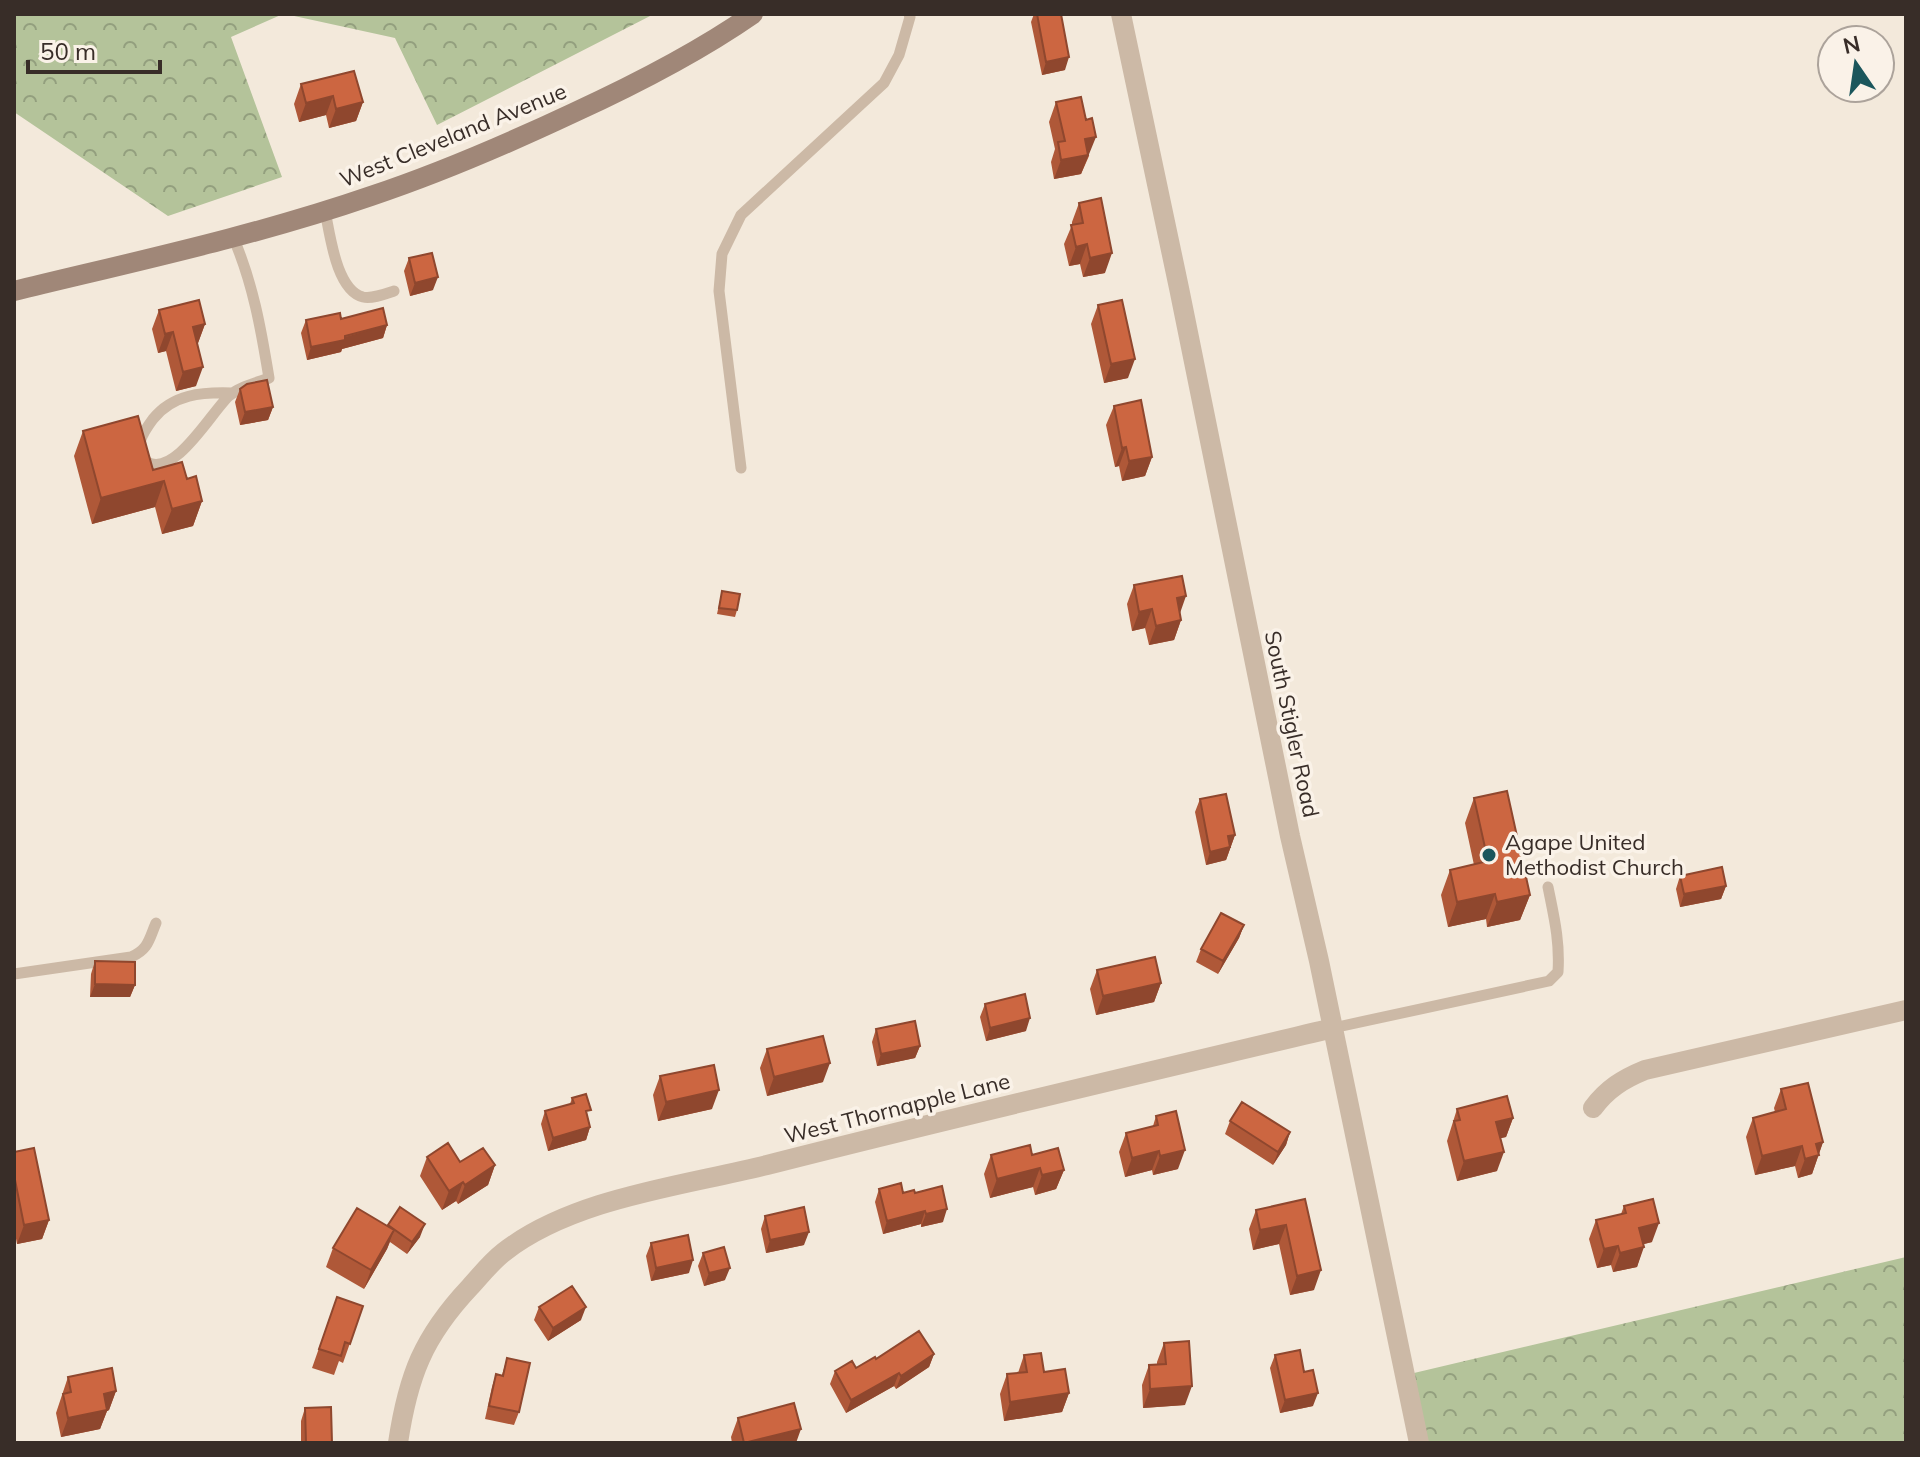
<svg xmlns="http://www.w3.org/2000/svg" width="1920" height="1457" font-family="Mulish,sans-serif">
	<defs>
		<pattern id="forest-crowns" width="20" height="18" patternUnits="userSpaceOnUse" patternTransform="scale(2)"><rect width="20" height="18" fill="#b4c39a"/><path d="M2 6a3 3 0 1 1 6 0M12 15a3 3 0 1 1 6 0" fill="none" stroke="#939f7e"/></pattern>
	</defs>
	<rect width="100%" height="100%" fill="#f3e9db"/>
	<path fill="url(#forest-crowns)" d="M 14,14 L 283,14 L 231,37 L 282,177 L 168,216 L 14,112 Z
		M 285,14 L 654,14 L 437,125 L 395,38 Z
		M 1906,1257 L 1906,1443 L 1428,1443 L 1414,1373 Z"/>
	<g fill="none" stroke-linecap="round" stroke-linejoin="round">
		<path stroke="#ccb9a6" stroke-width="11" d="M 325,211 C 330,234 336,290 363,297 C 372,299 385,294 394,291
			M 232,393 C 202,392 173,394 153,419 C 144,431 130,452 147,462 C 175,478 212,411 229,396 C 239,387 256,383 269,378 C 261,329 253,283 233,237
			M 741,468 L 719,291 L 722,254 L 741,215 L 884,83 L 899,55 L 910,17 L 909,14
			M 14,974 L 131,957 C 149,949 149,939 156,923
			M 1333,1028 L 1549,981 L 1558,972 C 1560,941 1554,917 1548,887"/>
		<path stroke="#ccb9a6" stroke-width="20" d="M 1121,14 L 1179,288 L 1290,836 L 1319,961 L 1419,1443
			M 1593,1108 C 1607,1089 1623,1079 1645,1070 L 1906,1010
			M 398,1443 C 408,1376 423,1337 470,1287 C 481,1275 491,1262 504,1252 C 573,1198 683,1186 767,1165 C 955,1117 1144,1073 1333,1028"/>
		<path stroke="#a08778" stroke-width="20" d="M 14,291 C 133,262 255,236 371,196 C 440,173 507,144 573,113 C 634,85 697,53 753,14"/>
	</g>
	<path fill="#af5838" d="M 1034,14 L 1061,14 L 1065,70 L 1042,75 L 1031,22 Z
		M 301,84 L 363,102 L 356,121 L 329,128 L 326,115 L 299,122 L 294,104 Z
		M 1056,102 L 1089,156 L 1081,174 L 1054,179 L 1051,162 L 1055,149 L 1049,122 Z
		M 1079,203 L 1105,273 L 1083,277 L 1080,264 L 1069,266 L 1064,244 L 1072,225 L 1072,222 Z
		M 409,258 L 433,290 L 410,296 L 404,271 Z
		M 1098,305 L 1128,378 L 1104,383 L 1091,324 Z
		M 159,310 L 205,324 L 198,343 L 196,386 L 176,391 L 166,351 L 158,353 L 152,329 Z
		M 341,319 L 387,325 L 383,338 L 342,349 L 341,352 L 307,360 L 301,333 L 306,320 Z
		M 240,389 L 273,407 L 268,420 L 240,425 L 235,402 Z
		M 1114,406 L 1152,457 L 1145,476 L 1122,481 L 1119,466 L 1115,467 L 1106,425 Z
		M 83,431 L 153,470 L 187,479 L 202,501 L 193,526 L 162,534 L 155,507 L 92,524 L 74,456 Z
		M 1134,585 L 1180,613 L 1181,620 L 1174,640 L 1149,645 L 1145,628 L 1132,631 L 1127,604 Z
		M 722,591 L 737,610 L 735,617 L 717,614 Z
		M 1474,798 L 1530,895 L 1520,920 L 1487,927 L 1486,919 L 1448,927 L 1441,895 L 1450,870 L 1474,865 L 1465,823 Z
		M 1200,799 L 1235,835 L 1226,860 L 1206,865 L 1195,812 Z
		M 1680,876 L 1726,886 L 1721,899 L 1680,907 L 1676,889 Z
		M 1244,925 L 1239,938 L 1218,974 L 1196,962 L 1201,949 Z
		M 95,961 L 135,985 L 130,997 L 90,997 L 91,974 Z
		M 1097,970 L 1161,983 L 1154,1002 L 1096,1015 L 1090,989 Z
		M 985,1004 L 1026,1031 L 986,1041 L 980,1017 Z
		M 876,1029 L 920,1046 L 915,1058 L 877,1066 L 872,1042 Z
		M 767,1049 L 823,1082 L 767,1096 L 760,1068 Z
		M 660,1076 L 712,1109 L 658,1121 L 653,1095 Z
		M 1781,1089 L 1823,1142 L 1812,1174 L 1798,1178 L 1795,1166 L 1755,1175 L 1746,1137 L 1753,1118 L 1775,1112 L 1774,1108 Z
		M 572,1098 L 588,1118 L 590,1127 L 586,1140 L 548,1151 L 541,1124 L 545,1111 L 570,1104 Z
		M 1457,1109 L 1513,1118 L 1506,1137 L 1500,1138 L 1497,1171 L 1457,1181 L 1447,1141 Z
		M 1156,1116 L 1178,1169 L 1153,1175 L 1152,1170 L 1125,1177 L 1119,1152 L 1126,1133 L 1153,1126 Z
		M 1230,1121 L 1290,1132 L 1286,1145 L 1273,1165 L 1225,1134 Z
		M 14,1152 L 49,1220 L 42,1239 L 17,1244 L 14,1228 Z
		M 991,1155 L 1032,1155 L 1064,1170 L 1056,1189 L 1035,1195 L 1033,1187 L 990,1198 L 984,1174 Z
		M 427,1157 L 460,1162 L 495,1165 L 488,1185 L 458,1204 L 456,1201 L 442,1210 L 420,1176 Z
		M 879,1189 L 915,1193 L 943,1222 L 921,1227 L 921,1224 L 883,1234 L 875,1202 Z
		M 1305,1199 L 1314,1290 L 1290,1295 L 1279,1244 L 1253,1250 L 1249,1229 L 1256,1210 Z
		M 1624,1206 L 1652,1242 L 1644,1244 L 1637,1267 L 1613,1272 L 1611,1265 L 1597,1268 L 1589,1239 L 1596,1220 L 1621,1214 Z
		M 400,1207 L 420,1237 L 407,1254 L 390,1242 L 387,1249 L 364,1289 L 326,1267 L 333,1248 L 387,1226 Z
		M 765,1216 L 804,1245 L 766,1253 L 761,1229 Z
		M 651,1243 L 689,1273 L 651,1281 L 646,1256 Z
		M 703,1253 L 725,1280 L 704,1286 L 698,1266 Z
		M 337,1297 L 363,1306 L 343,1363 L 339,1361 L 334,1375 L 312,1368 Z
		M 539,1307 L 581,1320 L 548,1341 L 534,1320 Z
		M 1164,1343 L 1185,1405 L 1143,1408 L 1142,1385 L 1149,1365 L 1157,1365 L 1157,1362 Z
		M 934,1354 L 929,1367 L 896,1389 L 894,1386 L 846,1413 L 830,1384 L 835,1371 L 856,1368 L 876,1359 Z
		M 1024,1355 L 1069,1393 L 1062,1412 L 1004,1421 L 1000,1394 L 1007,1374 L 1018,1373 Z
		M 1275,1355 L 1313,1406 L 1280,1413 L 1270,1368 Z
		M 507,1358 L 519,1412 L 514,1425 L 485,1419 L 492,1387 L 496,1374 L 502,1375 Z
		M 68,1377 L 116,1391 L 109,1410 L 107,1411 L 100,1429 L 61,1437 L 56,1413 Z
		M 305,1408 L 332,1443 L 301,1443 L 301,1421 Z
		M 738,1418 L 796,1443 L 732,1443 L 731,1437 Z"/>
	<path fill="#8f472e" d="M 1069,57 L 1065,70 L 1042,75 L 1046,62 Z
		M 333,96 L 326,115 L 299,122 L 306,103 Z
		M 363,102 L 356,121 L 329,128 L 336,109 Z
		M 1096,137 L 1081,174 L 1054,179 L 1061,160 L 1085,139 Z
		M 1087,244 L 1080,264 L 1069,266 L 1076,247 Z
		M 1112,253 L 1105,273 L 1083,277 L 1090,258 Z
		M 438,277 L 433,290 L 410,296 L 415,283 Z
		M 205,324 L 198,343 L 186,346 L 193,327 Z
		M 387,325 L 383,338 L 342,349 L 341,352 L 307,360 L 311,347 Z
		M 173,332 L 166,351 L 158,353 L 165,334 Z
		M 1135,359 L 1128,378 L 1104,383 L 1111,364 Z
		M 203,367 L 196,386 L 176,391 L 183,372 Z
		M 273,407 L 268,420 L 240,425 L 245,412 Z
		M 1126,447 L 1119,466 L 1115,467 L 1122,448 Z
		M 1152,457 L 1145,476 L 1122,481 L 1129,461 Z
		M 164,481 L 155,507 L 92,524 L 101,498 Z
		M 202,501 L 193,526 L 162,534 L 172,509 Z
		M 1186,596 L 1179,616 L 1177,598 Z
		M 1152,609 L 1145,628 L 1132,631 L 1139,612 Z
		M 1181,620 L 1174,640 L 1149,645 L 1156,626 Z
		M 1235,835 L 1226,860 L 1206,865 L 1210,852 L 1228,836 Z
		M 1726,886 L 1721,899 L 1680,907 L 1684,894 Z
		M 1495,894 L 1486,919 L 1448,927 L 1457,902 Z
		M 1530,895 L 1520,920 L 1487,927 L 1497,902 Z
		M 1244,925 L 1239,938 L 1218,974 L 1223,961 Z
		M 1161,983 L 1154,1002 L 1096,1015 L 1103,996 Z
		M 95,984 L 135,985 L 130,997 L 90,997 Z
		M 1030,1018 L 1026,1031 L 986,1041 L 990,1028 Z
		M 920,1046 L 915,1058 L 877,1066 L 881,1054 Z
		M 830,1063 L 823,1082 L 767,1096 L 774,1077 Z
		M 719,1090 L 712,1109 L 658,1121 L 666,1102 Z
		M 1513,1118 L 1506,1137 L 1489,1141 L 1496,1122 Z
		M 590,1127 L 586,1140 L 548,1151 L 553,1138 Z
		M 1290,1132 L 1286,1145 L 1273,1165 L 1278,1152 Z
		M 1823,1142 L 1812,1174 L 1798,1178 L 1805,1159 L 1816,1144 Z
		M 1802,1146 L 1795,1166 L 1755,1175 L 1762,1156 Z
		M 1185,1150 L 1178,1169 L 1153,1175 L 1160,1156 Z
		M 1159,1151 L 1152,1170 L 1125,1177 L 1132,1158 Z
		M 1504,1152 L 1497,1171 L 1457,1181 L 1464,1161 Z
		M 495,1165 L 488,1185 L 458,1204 L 465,1185 Z
		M 1040,1168 L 1033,1187 L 990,1198 L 997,1179 Z
		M 1064,1170 L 1056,1189 L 1035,1195 L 1042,1175 Z
		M 463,1182 L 456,1201 L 442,1210 L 449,1191 Z
		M 947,1209 L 943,1222 L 921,1227 L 926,1214 Z
		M 925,1211 L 921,1224 L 883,1234 L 887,1221 Z
		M 49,1220 L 42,1239 L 17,1244 L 24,1225 Z
		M 1659,1223 L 1652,1242 L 1632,1247 L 1639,1228 Z
		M 425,1224 L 420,1237 L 407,1254 L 412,1242 Z
		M 1286,1225 L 1279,1244 L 1253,1250 L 1260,1230 Z
		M 394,1230 L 387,1249 L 364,1289 L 371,1270 Z
		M 809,1232 L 804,1245 L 766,1253 L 770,1240 Z
		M 1618,1246 L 1611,1265 L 1597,1268 L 1604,1249 Z
		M 1644,1247 L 1637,1267 L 1613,1272 L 1620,1253 Z
		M 693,1260 L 689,1273 L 651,1281 L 656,1268 Z
		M 730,1268 L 725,1280 L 704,1286 L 709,1273 Z
		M 1321,1270 L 1314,1290 L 1290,1295 L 1297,1276 Z
		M 586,1307 L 581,1320 L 548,1341 L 553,1328 Z
		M 934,1354 L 929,1367 L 896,1389 L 901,1376 Z
		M 899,1373 L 894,1386 L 846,1413 L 851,1400 Z
		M 1192,1386 L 1185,1405 L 1143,1408 L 1150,1389 Z
		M 116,1391 L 109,1410 L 107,1411 L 100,1429 L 61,1437 L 68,1418 L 104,1394 Z
		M 1069,1393 L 1062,1412 L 1004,1421 L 1010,1402 Z
		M 1318,1393 L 1313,1406 L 1280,1413 L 1285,1400 Z
		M 801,1429 L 796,1443 L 747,1443 Z"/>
	<path fill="#cc6641" stroke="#8f472e" stroke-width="2" d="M 1037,14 L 1061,14 L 1069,57 L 1046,62 Z
		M 354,71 L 363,102 L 336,109 L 333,96 L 306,103 L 301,84 Z
		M 1081,97 L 1086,120 L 1092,118 L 1096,137 L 1085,139 L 1088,155 L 1061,160 L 1058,142 L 1065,141 L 1056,102 Z
		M 1101,198 L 1112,253 L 1090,258 L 1087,244 L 1076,247 L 1071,225 L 1083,223 L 1079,203 Z
		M 432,253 L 438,277 L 415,283 L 409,258 Z
		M 199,300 L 205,324 L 193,327 L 203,367 L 183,372 L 173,332 L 165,334 L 159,310 Z
		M 1122,300 L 1135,359 L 1111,364 L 1098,305 Z
		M 383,308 L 387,325 L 345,336 L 345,340 L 311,347 L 306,320 L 340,313 L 341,319 Z
		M 267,380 L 273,407 L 245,412 L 240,389 L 247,384 Z
		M 1141,400 L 1152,457 L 1129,461 L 1126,447 L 1122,448 L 1114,406 Z
		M 138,416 L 153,470 L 182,462 L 187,479 L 196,476 L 202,501 L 172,509 L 164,481 L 101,498 L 83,431 Z
		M 1182,576 L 1186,596 L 1177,598 L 1181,620 L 1156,626 L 1152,609 L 1139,612 L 1134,585 Z
		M 722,591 L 740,594 L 737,610 L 719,608 Z
		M 1507,791 L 1530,895 L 1497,902 L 1495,894 L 1457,902 L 1450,870 L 1488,861 L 1474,798 Z
		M 1226,794 L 1235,835 L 1228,836 L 1230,847 L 1210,852 L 1200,799 Z
		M 1722,867 L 1726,886 L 1684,894 L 1680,876 Z
		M 1221,913 L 1244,925 L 1223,961 L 1201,949 Z
		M 1155,957 L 1161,983 L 1103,996 L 1097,970 Z
		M 95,961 L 135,962 L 135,985 L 95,984 Z
		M 1025,994 L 1030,1018 L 990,1028 L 985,1004 Z
		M 915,1021 L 920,1046 L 881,1054 L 876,1029 Z
		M 823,1036 L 830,1063 L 774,1077 L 767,1049 Z
		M 714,1065 L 719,1090 L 666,1102 L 660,1076 Z
		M 1808,1083 L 1823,1142 L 1816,1144 L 1819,1155 L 1805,1159 L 1802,1146 L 1762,1156 L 1753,1118 L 1786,1109 L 1781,1089 Z
		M 586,1094 L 591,1110 L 586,1111 L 590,1127 L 553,1138 L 545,1111 L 574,1103 L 572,1098 Z
		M 1507,1096 L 1513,1118 L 1496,1122 L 1504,1152 L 1464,1161 L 1454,1121 L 1460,1120 L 1457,1109 Z
		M 1242,1102 L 1290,1132 L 1278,1152 L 1230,1121 Z
		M 1176,1111 L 1185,1150 L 1160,1156 L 1159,1151 L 1132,1158 L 1126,1133 L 1158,1125 L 1156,1116 Z
		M 448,1143 L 460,1162 L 483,1148 L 495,1165 L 465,1185 L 463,1182 L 449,1191 L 427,1157 Z
		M 1030,1145 L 1032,1155 L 1058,1148 L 1064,1170 L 1042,1175 L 1040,1168 L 997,1179 L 991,1155 Z
		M 34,1148 L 49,1220 L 24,1225 L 14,1175 L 14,1152 Z
		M 901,1183 L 903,1193 L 914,1190 L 915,1193 L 942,1186 L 947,1209 L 926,1214 L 925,1211 L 887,1221 L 879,1189 Z
		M 1305,1199 L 1321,1270 L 1297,1276 L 1286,1225 L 1260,1230 L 1256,1210 Z
		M 1653,1199 L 1659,1223 L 1639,1228 L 1644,1247 L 1620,1253 L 1618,1246 L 1604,1249 L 1596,1220 L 1626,1213 L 1624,1206 Z
		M 400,1207 L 425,1224 L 412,1242 L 388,1225 Z
		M 804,1207 L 809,1232 L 770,1240 L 765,1216 Z
		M 357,1208 L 394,1230 L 371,1270 L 333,1248 Z
		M 688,1235 L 693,1260 L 656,1268 L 651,1243 Z
		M 724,1247 L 730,1268 L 709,1273 L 703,1253 Z
		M 572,1286 L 586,1307 L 553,1328 L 539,1307 Z
		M 337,1297 L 363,1306 L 350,1344 L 345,1342 L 341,1356 L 319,1349 Z
		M 919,1331 L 934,1354 L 901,1376 L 899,1373 L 851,1400 L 835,1371 L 852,1361 L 856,1368 L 875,1357 L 876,1359 Z
		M 1189,1341 L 1192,1386 L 1150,1389 L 1149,1365 L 1166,1364 L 1164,1343 Z
		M 1300,1350 L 1304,1372 L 1313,1370 L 1318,1393 L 1285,1400 L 1275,1355 Z
		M 1041,1353 L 1044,1372 L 1065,1369 L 1069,1393 L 1010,1402 L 1007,1374 L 1027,1372 L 1024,1355 Z
		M 507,1358 L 530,1363 L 519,1412 L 489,1406 L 496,1374 L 503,1376 Z
		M 112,1368 L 116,1391 L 104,1394 L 107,1410 L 68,1418 L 63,1394 L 71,1392 L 68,1377 Z
		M 794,1403 L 801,1429 L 744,1443 L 738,1418 Z
		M 331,1407 L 332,1443 L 306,1443 L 305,1408 Z"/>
	<circle fill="#1b565c" stroke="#faf2e8" stroke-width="3" cx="1489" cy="855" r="8"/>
	<g text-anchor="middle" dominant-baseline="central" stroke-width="7" stroke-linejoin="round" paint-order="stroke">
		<g font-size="22" fill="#382d28" stroke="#faf2e8">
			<text transform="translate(453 135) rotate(-22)">West Cleveland Avenue</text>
			<text transform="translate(1292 724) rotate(78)">South Stigler Road</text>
			<text transform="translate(897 1108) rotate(-14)">West Thornapple Lane</text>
		</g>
		<g font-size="22" fill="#382d28" stroke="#faf2e8" text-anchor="start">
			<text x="1505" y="842">Agape United<tspan x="1505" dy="25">Methodist Church</tspan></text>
		</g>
	</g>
	<rect width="1920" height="1457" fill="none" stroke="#382d28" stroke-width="32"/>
	<g transform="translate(1856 64) rotate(347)"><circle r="38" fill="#faf2e8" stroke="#aca39b" stroke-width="2"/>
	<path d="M0-6L14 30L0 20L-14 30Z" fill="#1b565c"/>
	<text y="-12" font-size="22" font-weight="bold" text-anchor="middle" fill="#382d28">N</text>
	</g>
	<path d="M28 60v12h132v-12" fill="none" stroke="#382d28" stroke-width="4"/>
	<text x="40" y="60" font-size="24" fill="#382d28" stroke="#faf2e8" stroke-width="6" paint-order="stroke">50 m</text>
</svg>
